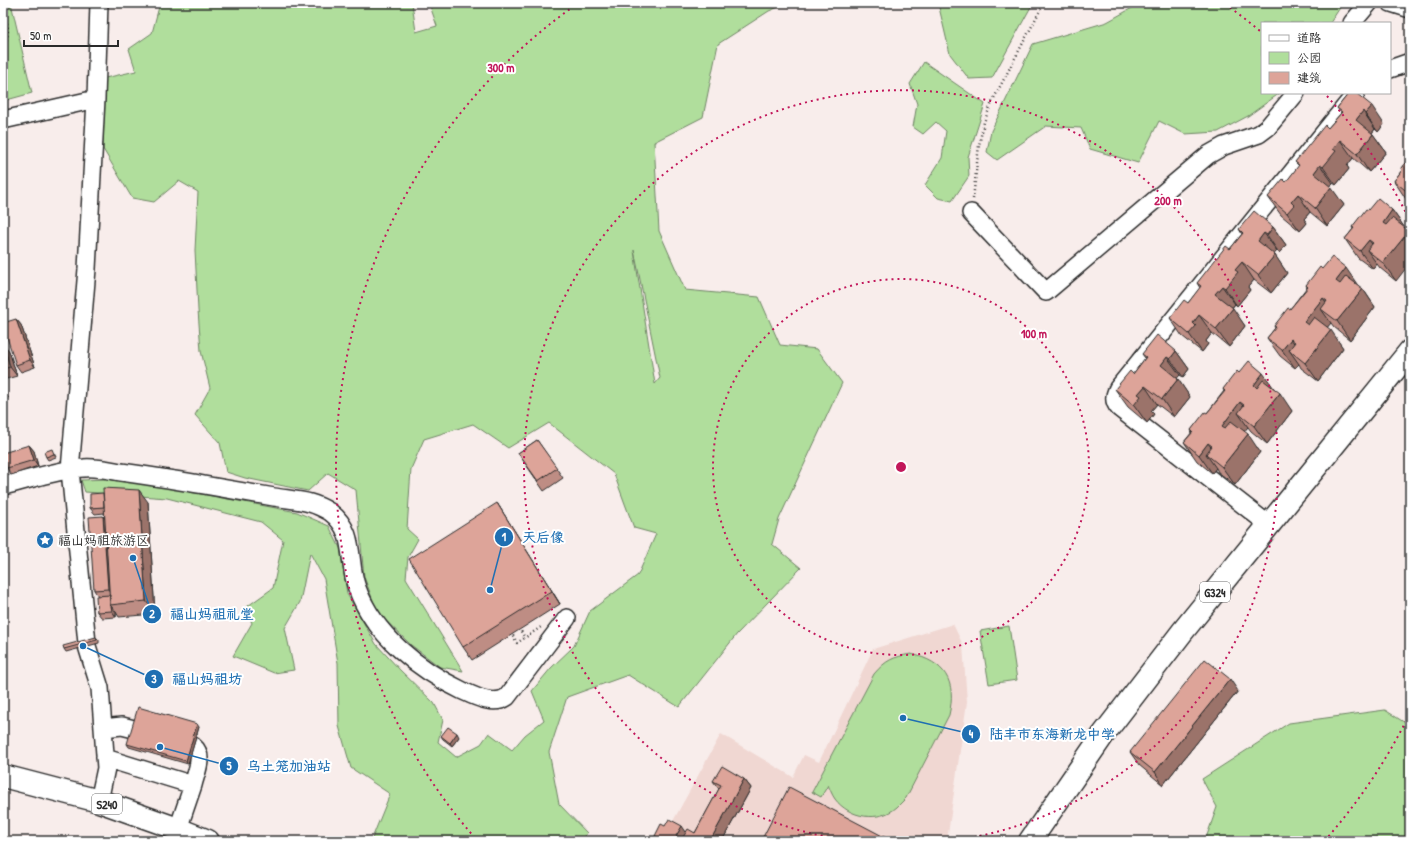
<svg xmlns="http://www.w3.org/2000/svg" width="1413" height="844" font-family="'Patrick Hand','LXGW WenKai TC',sans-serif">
	<rect width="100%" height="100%" fill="#f8edeb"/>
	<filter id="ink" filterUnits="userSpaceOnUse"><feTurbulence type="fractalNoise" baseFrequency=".025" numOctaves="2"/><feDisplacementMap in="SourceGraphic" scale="8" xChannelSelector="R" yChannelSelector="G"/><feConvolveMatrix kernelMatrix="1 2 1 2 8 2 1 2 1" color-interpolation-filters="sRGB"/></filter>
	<g filter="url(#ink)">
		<path fill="#f0d7d2" d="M 953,624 L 963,645 L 967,702 L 947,841 L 662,841 L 721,734 L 793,777 L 804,755 L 819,762 L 873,649 Z"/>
		<path fill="#b0de9c" stroke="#6e8464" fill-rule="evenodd" d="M 3,3 L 11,3 L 32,93 L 3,101 Z
			M 160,3 L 412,3 L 416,32 L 437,26 L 429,3 L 788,3 L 769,11 L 718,44 L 703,117 L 654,142 L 659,231 L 685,290 L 759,297 L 780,345 L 817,349 L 842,383 L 779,519 L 772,544 L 801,568 L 737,634 L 679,707 L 628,675 L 567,697 L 549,752 L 559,804 L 587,833 L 582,841 L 371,841 L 390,794 L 351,768 L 339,726 L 338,663 L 324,579 L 310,553 L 300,602 L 285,628 L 294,670 L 274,673 L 233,656 L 252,623 L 245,608 L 273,588 L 283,540 L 261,522 L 167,498 L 85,492 L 81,480 L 107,479 L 148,484 L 297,512 L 329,526 L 340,548 L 347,594 L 376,644 L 400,670 L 434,703 L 443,720 L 438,742 L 456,757 L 481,744 L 489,733 L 512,750 L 525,735 L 544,720 L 532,691 L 551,668 L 574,646 L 590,611 L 638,575 L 656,534 L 634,528 L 614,474 L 549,423 L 508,448 L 473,424 L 424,439 L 411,469 L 407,529 L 418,539 L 408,557 L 406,578 L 463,671 L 440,667 L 411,645 L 378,613 L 364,577 L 356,490 L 328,473 L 308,491 L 245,478 L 226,472 L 220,443 L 195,415 L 210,388 L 201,351 L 198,310 L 195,250 L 198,192 L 179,181 L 154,202 L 132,198 L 103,149 L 105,78 L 136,71 L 129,49 L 152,33 ZM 634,250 L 660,378 L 655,384 L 634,251 Z
			M 938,3 L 1033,3 L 992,78 L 969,79 L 950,54 Z
			M 1141,3 L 1343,3 L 1330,23 L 1262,23 L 1262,93 L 1280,93 L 1248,116 L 1218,132 L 1185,134 L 1159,121 L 1138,163 L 1090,149 L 1081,128 L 1046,126 L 997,160 L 987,152 L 991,131 L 1033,44 L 1107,22 Z
			M 924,62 L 985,104 L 968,157 L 969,176 L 952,201 L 938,198 L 925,185 L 942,158 L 946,131 L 936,122 L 923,134 L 913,127 L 917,104 L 910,84 Z
			M 1009,626 L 1017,680 L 989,684 L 980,631 Z
			M 911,654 C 945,662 957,681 949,715 L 906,798 C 903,801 900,804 897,807 C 879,823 849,818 835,799 C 832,795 830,789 828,785 L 821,797 L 812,792 L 874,674 C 886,660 893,657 911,654 Z
			M 1385,710 L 1410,726 L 1410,841 L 1205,841 L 1217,807 L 1202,779 L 1289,723 Z"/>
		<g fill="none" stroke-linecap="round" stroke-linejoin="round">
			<g stroke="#2b2b2b" stroke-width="20">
				<path id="minor" d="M 1391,3 L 1410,9
					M 1352,23 L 1369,3
					M 1390,69 L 1410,62
					M 3,120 L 96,99
					M 971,213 L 1046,292 L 1208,155 L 1224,146 L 1259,134 L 1267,128 L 1296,93
					M 3,486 C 28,480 60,469 84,468 C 96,467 109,470 121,472 C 149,476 176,480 204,485 C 227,489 250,493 274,497 C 286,499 299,500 310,503 C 317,505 325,509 330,512 C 357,532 347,561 357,588 C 374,635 419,670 463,691 C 476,697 494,706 507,697 L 567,618
					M 1269,525 L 1119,408 C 1113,401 1114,396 1118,388 L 1356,93
					M 87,643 L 70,470 L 87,269 L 96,99 L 99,3
					M 87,646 L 100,688 L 106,768 L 99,801
					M 103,728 L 122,726 L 134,729
					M 105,758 L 193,785 L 178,829
					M 193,785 C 196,772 205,756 193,746"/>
			</g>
			<g stroke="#2b2b2b" stroke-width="25">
				<path id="major" d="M 3,776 L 99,801 L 178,829 L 208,841"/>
			</g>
			<g stroke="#2b2b2b" stroke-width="25">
				<path id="highway" d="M 1030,841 L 1103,735 L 1183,631 L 1410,351"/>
			</g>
			<path stroke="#2b2b2b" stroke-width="2.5" stroke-dasharray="1 3" stroke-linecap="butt" d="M 3,16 C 10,24 9,37 3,46
				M 973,199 L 979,145 L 984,122 L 993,100 L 1044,3
				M 519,628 L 525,638
				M 511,632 L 517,643 L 541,627"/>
			<use href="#minor" stroke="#fff" stroke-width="17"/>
			<use href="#major" stroke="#fff" stroke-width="22"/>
			<use href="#highway" stroke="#fff" stroke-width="22"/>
		</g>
		<path fill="#be8d84" stroke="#2b2b2b" d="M 1349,93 L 1384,124 L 1378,132 L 1375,129 L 1372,133 L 1386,152 L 1369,172 L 1353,158 L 1347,166 L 1349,169 L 1336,185 L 1333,183 L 1330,187 L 1344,205 L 1327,226 L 1310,212 L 1304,219 L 1307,223 L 1300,231 L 1281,215 L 1268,197 L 1286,182 L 1299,166 L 1295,162 L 1328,128 L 1341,113 L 1337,108 Z
			M 1410,157 L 1410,202 L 1406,199 L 1394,181 L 1402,170 L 1401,168 Z
			M 1368,210 L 1392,210 L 1404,227 L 1396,281 L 1380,268 L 1377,264 L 1373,269 L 1358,258 L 1345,239 L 1353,229 L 1352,227 Z
			M 1273,227 L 1286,245 L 1279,253 L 1277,251 L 1274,254 L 1287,273 L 1271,293 L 1254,280 L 1248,287 L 1250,290 L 1237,306 L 1235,304 L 1232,308 L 1245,326 L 1229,347 L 1212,333 L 1206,341 L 1208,344 L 1202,352 L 1182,336 L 1170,318 L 1188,303 L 1200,288 L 1197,283 L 1230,249 L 1242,234 L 1239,229 Z
			M 1322,269 L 1358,286 L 1363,289 L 1375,307 L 1350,340 L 1334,327 L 1331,323 L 1327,327 L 1343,348 L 1318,381 L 1301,368 L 1299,364 L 1295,368 L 1280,356 L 1267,338 L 1275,328 L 1274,326 L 1290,309 L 1307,287 L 1306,285 Z
			M 16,319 L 21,325 L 35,367 L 21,372 L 16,365 Z
			M 3,343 L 9,351 L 17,376 L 3,380 Z
			M 1176,351 L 1189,369 L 1183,377 L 1180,375 L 1177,378 L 1190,397 L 1174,417 L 1157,404 L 1151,411 L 1154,414 L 1147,423 L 1128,407 L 1115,389 L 1133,374 L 1145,358 L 1142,354 Z
			M 1239,373 L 1275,390 L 1292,411 L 1267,444 L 1251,431 L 1248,427 L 1244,431 L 1260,452 L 1235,485 L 1218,472 L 1216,468 L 1212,473 L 1197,461 L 1184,442 L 1192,432 L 1191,430 L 1207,413 L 1224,391 L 1223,389 Z
			M 3,385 L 8,398 L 3,400 Z
			M 537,440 L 563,478 L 544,491 L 518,453 Z
			M 29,445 L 34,451 L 38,466 L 11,475 L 7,468 Z
			M 54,453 L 56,457 L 48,460 L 46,457 Z
			M 148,502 L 155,614 L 119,617 L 116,612 L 116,617 L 102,618 L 97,612 L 98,596 L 94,590 L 103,516 L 105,518 L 104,513 L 95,514 L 90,508 Z
			M 497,503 L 505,516 L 560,604 L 472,660 L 463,647 Z
			M 96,637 L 99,640 L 99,643 L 66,652 L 64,649 Z
			M 1238,691 L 1163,785 L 1139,765 L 1130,752 Z
			M 199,727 L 188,764 L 129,747 L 127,744 Z
			M 441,736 L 459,737 L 452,746 L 443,739 Z
			M 744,779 L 751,788 L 722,841 L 658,841 L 655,836 L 665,826 L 686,832 L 695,833 L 719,789 L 713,781 Z"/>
		<path fill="#9b736b" stroke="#2b2b2b" d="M 1372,106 L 1384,124 L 1378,132 L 1365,114 Z
			M 1363,111 L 1375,129 L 1368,138 L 1356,120 Z
			M 1373,134 L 1386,152 L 1369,172 L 1357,154 Z
			M 1340,140 L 1353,158 L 1347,166 L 1349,169 L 1336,185 L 1323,167 L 1333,149 Z
			M 1320,165 L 1333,183 L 1326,191 L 1314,173 Z
			M 1331,187 L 1344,205 L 1327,226 L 1315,208 Z
			M 1298,194 L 1310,212 L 1304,219 L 1307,223 L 1300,231 L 1287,213 L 1291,202 Z
			M 1392,210 L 1405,228 L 1395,241 L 1383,223 Z
			M 1273,227 L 1286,245 L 1279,253 L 1267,235 Z
			M 1409,231 L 1410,233 L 1410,263 L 1396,281 L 1383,263 Z
			M 1264,233 L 1277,251 L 1270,259 L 1258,241 Z
			M 1369,240 L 1382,258 L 1367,250 L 1377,264 L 1373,269 L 1360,251 Z
			M 1275,255 L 1287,273 L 1271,293 L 1258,275 Z
			M 1242,262 L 1254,280 L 1248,287 L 1250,290 L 1237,306 L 1225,288 L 1235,270 Z
			M 1346,268 L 1359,287 L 1349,299 L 1336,281 Z
			M 1222,286 L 1235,304 L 1228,312 L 1215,294 Z
			M 1363,289 L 1375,307 L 1350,340 L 1337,321 Z
			M 1323,298 L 1336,316 L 1321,309 L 1331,323 L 1317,340 L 1304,322 Z
			M 1233,308 L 1245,326 L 1229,347 L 1216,329 Z
			M 1199,315 L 1212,333 L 1206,341 L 1208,344 L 1202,352 L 1189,334 L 1193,323 Z
			M 16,319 L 21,325 L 35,367 L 30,360 Z
			M 1331,330 L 1343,348 L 1318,381 L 1305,363 Z
			M 1291,339 L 1304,357 L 1289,350 L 1299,364 L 1295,368 L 1282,350 Z
			M 3,343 L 9,351 L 17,376 L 10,367 Z
			M 1176,351 L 1189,369 L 1183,377 L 1170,359 Z
			M 1167,357 L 1180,375 L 1173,383 L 1161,365 Z
			M 1263,373 L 1276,391 L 1266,403 L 1254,385 Z
			M 1178,379 L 1190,397 L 1174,417 L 1162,399 Z
			M 3,385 L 8,398 L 3,391 Z
			M 1145,386 L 1157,404 L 1151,411 L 1154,414 L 1147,423 L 1134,405 L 1138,394 Z
			M 1280,393 L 1292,411 L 1267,444 L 1254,426 Z
			M 1240,402 L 1253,420 L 1238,413 L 1248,427 L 1234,444 L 1222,426 Z
			M 1248,434 L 1260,452 L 1235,485 L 1222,467 Z
			M 1208,443 L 1221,461 L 1206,454 L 1216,468 L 1212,473 L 1199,455 Z
			M 29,445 L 34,451 L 38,466 L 34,460 Z
			M 139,490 L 148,502 L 155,614 L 146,601 Z
			M 497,503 L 505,516 L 560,604 L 552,591 Z
			M 103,516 L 110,526 L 115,599 L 108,589 Z
			M 111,606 L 116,612 L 116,617 L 112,611 Z
			M 1230,679 L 1238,691 L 1163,785 L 1155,772 Z
			M 197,724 L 199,727 L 188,764 L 186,761 Z
			M 457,733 L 459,737 L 452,746 L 450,743 Z
			M 744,779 L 751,788 L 722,841 L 710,841 Z
			M 682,826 L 688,835 L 685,841 L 676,836 Z"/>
		<path fill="#dda499" stroke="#2b2b2b" d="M 1349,93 L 1356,93 L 1372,106 L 1365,114 L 1363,111 L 1356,120 L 1373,134 L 1357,154 L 1340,140 L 1333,149 L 1336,151 L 1323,167 L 1320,165 L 1314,173 L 1331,187 L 1315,208 L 1298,194 L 1291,202 L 1294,205 L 1287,213 L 1268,197 L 1283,179 L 1286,182 L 1299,165 L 1295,162 L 1325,125 L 1328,128 L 1342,112 L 1337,108 Z
			M 1410,157 L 1410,192 L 1409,193 L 1394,181 L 1402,170 L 1401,168 Z
			M 1378,198 L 1392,210 L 1383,223 L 1386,225 L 1392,218 L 1409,231 L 1383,263 L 1367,250 L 1373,243 L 1369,240 L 1360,251 L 1345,239 L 1354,228 L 1352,227 L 1366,209 L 1368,210 Z
			M 1254,211 L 1273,227 L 1267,235 L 1264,233 L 1258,241 L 1275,255 L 1258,275 L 1242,262 L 1235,270 L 1238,272 L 1225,288 L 1222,286 L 1215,294 L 1233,308 L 1216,329 L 1199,315 L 1193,323 L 1196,326 L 1189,334 L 1170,318 L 1184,300 L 1188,303 L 1201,286 L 1197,283 L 1226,246 L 1230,249 L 1243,233 L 1239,229 Z
			M 1332,257 L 1346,268 L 1336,281 L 1340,284 L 1346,276 L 1363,289 L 1337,321 L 1321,309 L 1327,301 L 1323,298 L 1304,322 L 1308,325 L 1314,317 L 1331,330 L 1305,363 L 1289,350 L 1295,342 L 1291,339 L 1282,350 L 1267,338 L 1276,327 L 1274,326 L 1288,308 L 1290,309 L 1308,287 L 1306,285 L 1320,267 L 1322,269 Z
			M 16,319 L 30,360 L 16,365 L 3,325 L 3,323 Z
			M 1157,335 L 1176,351 L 1170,359 L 1167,357 L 1161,365 L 1178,379 L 1162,399 L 1145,386 L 1138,394 L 1141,396 L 1134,405 L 1115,389 L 1130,371 L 1133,374 L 1146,357 L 1142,354 Z
			M 3,344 L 10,367 L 3,369 Z
			M 1249,361 L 1263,373 L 1254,385 L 1257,388 L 1263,380 L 1280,393 L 1254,426 L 1238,413 L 1244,405 L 1240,402 L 1222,426 L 1225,428 L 1231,421 L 1248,434 L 1222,467 L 1206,454 L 1212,446 L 1208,443 L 1199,455 L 1184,442 L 1193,432 L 1191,430 L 1205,412 L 1207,413 L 1225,391 L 1223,389 L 1237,371 L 1239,373 Z
			M 537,440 L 557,468 L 538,481 L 518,453 Z
			M 29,445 L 34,460 L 7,468 L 3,456 L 3,453 Z
			M 52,449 L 54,454 L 46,457 L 44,452 Z
			M 103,488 L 139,490 L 146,601 L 110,605 Z
			M 103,493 L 104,507 L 90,508 L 90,494 Z
			M 497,503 L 552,591 L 463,647 L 409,559 Z
			M 103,516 L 108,589 L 94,590 L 89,517 Z
			M 110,595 L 110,605 L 111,606 L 112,611 L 97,612 L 96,596 Z
			M 96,637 L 97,640 L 64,649 L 63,646 Z
			M 1205,659 L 1230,679 L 1155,772 L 1130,752 Z
			M 138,707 L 197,724 L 186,761 L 127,744 Z
			M 448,727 L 457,733 L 450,743 L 441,736 Z
			M 722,766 L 744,779 L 710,841 L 664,841 L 655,836 L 661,824 L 665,826 L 669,819 L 682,826 L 676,836 L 682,839 L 688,829 L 695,833 L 721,785 L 713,781 Z
			M 789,787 L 892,841 L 766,841 L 762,839 Z"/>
	</g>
	<g fill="none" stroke="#c2185b" stroke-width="2" stroke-dasharray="2 4">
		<circle cx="901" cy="467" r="188"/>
		<path d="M852 841A377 377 0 1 1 950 841"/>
		<path d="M1409 715A565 565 0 0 1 1327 838M475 838A565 565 0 0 1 577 4M1225 4A565 565 0 0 1 1260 31M1327 96A565 565 0 0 1 1409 219"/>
	</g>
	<defs>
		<g id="sight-disc" transform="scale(0.9)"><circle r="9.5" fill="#1f6fb2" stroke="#fff"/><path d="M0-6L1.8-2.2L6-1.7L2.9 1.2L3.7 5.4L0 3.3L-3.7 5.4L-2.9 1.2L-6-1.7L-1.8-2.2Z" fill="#fff"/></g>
	</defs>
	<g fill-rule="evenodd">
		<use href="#sight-disc" x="45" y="540"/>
	</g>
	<g text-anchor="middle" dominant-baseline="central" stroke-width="4" stroke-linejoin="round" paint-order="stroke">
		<g fill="#fff" stroke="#6b6b6b" stroke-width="1">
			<rect x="1200" y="582" width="30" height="20" rx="3"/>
			<rect x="92" y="794" width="30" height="20" rx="3"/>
		</g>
		<g font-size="12" font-weight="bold" fill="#2b2b2b">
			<text x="1215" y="592">G324</text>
			<text x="107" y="804">S240</text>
		</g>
		<g font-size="13" fill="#2b2b2b" stroke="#fff" text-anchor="start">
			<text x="58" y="540">福山妈祖旅游区</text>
		</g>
	</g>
	<circle cx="901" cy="467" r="6" fill="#c2185b" stroke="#fff" stroke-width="2"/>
	<g font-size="12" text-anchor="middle" font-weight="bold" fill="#c2185b" stroke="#fff" stroke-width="4" stroke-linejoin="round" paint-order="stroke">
		<text x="501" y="72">300 m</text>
		<text x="1168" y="205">200 m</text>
		<text x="1034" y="338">100 m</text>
	</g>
	<path fill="none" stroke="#1f6fb2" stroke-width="1.5" d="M490 590L504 537M133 558L152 614M83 646L154 679M903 718L971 734M160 747L229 766"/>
	<g fill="#1f6fb2" stroke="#fff" stroke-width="1.5">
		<circle cx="490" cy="590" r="4"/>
		<circle cx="133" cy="558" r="4"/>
		<circle cx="83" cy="646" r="4"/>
		<circle cx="903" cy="718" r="4"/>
		<circle cx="160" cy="747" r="4"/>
		<circle cx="504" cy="537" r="10"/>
		<circle cx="152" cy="614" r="10"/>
		<circle cx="154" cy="679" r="10"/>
		<circle cx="971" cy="734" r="10"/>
		<circle cx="229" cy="766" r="10"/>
	</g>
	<g font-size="12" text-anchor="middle" font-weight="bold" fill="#fff">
		<text x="504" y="541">1</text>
		<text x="152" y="618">2</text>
		<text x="154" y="683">3</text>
		<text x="971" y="738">4</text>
		<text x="229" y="770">5</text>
	</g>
	<g font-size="14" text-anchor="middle" font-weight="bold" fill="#1f6fb2" stroke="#fff" stroke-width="4" stroke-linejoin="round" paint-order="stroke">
		<text x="543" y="542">天后像</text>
		<text x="212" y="619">福山妈祖礼堂</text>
		<text x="207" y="684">福山妈祖坊</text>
		<text x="1052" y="739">陆丰市东海新龙中学</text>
		<text x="289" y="771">乌土笼加油站</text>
	</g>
	<rect width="1413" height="844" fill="none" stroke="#fff" stroke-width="16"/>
	<rect x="8" y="8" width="1397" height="828" fill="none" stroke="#2b2b2b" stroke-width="1.5" filter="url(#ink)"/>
	<rect x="1261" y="22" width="130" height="72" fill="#ffffff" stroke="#aaaaaa"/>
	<rect x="1269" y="35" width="20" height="6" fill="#ffffff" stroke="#aaaaaa"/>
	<text x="1297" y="42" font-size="12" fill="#2b2b2b">道路</text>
	<rect x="1269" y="52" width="20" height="12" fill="#b0de9c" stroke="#aaaaaa"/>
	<text x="1297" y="62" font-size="12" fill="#2b2b2b">公园</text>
	<rect x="1269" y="72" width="20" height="12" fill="#dda499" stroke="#aaaaaa"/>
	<text x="1297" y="82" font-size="12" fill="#2b2b2b">建筑</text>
	<path d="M24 40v6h94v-6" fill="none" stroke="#2b2b2b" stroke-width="2"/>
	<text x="30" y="40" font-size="12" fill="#2b2b2b" stroke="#ffffff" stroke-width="3" paint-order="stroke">50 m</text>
</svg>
